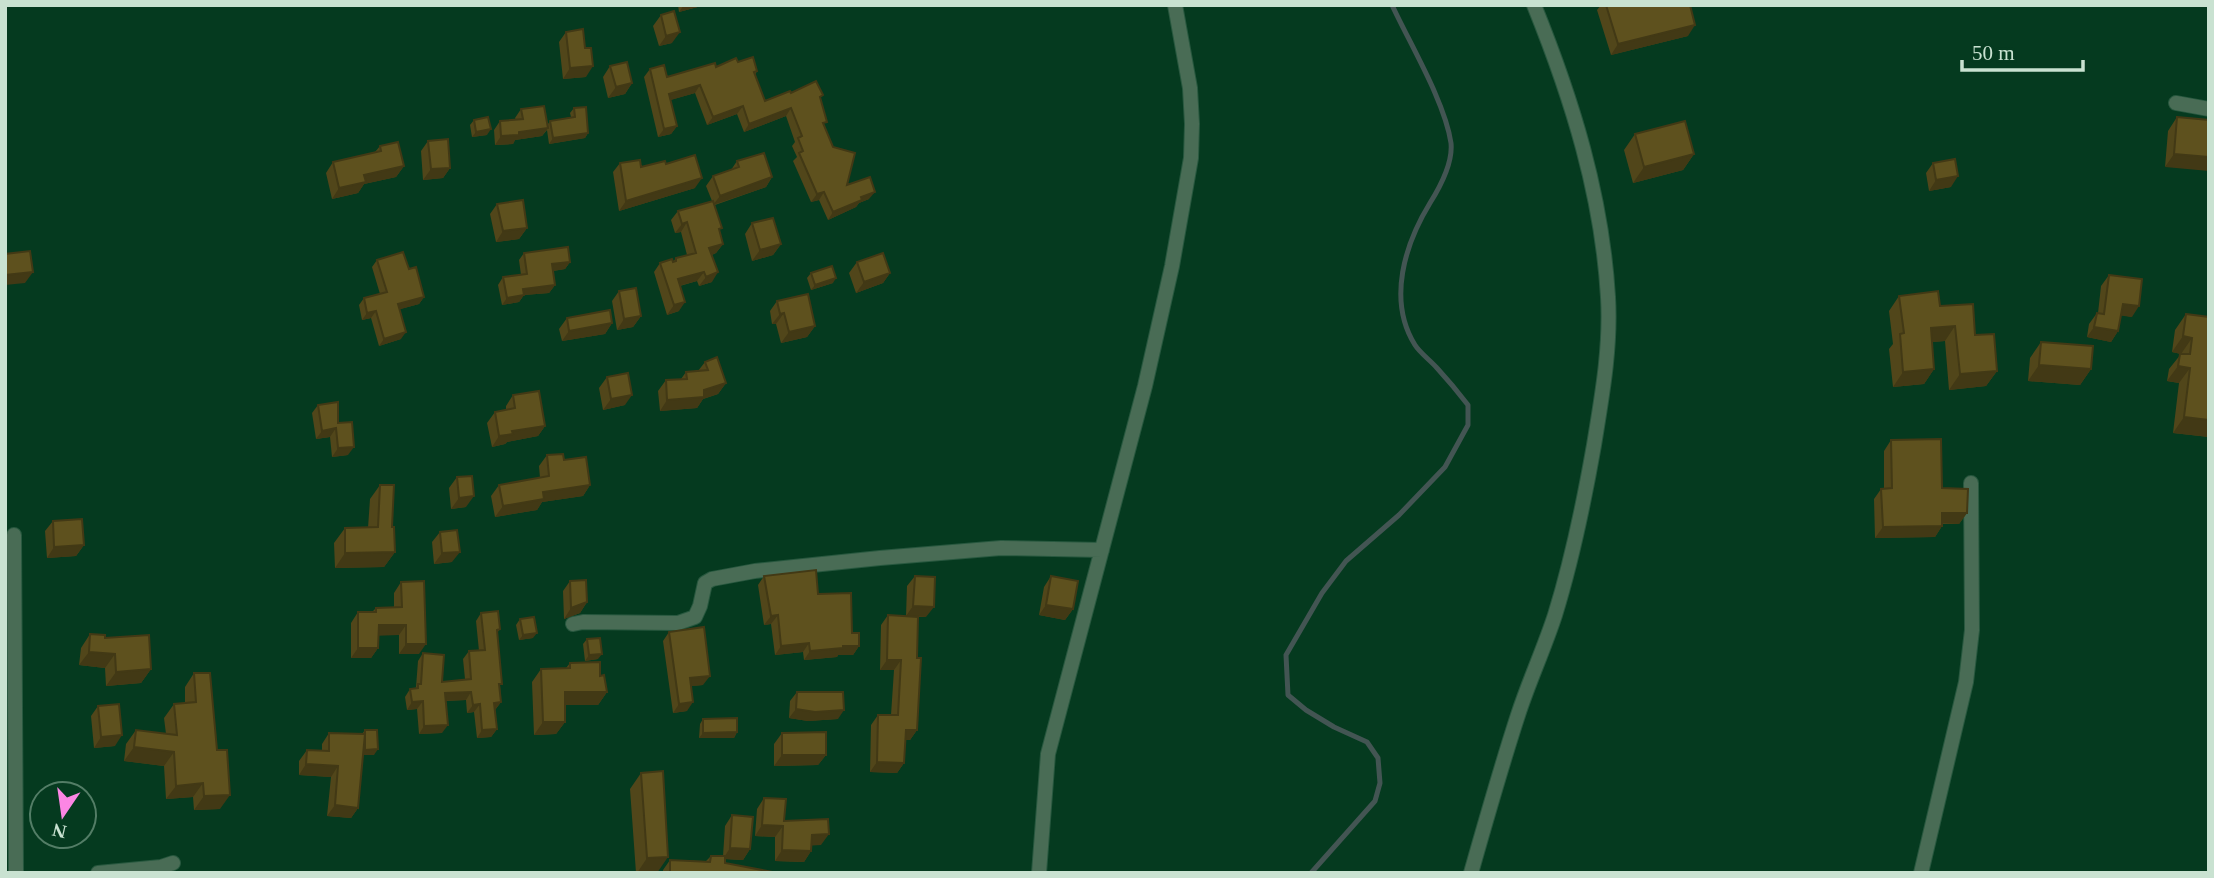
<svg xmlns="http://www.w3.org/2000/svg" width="2214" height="878" font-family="'Times New Roman',serif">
	<rect width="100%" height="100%" fill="#053a1f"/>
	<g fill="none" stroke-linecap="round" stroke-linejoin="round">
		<path stroke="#435553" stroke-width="5" d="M 1311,873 L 1375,801 L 1380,783 L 1378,758 L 1367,742 L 1334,727 L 1306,710 L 1288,695 L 1286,655 L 1322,593 L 1346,561 L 1399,515 L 1445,467 L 1468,425 L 1468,405 C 1458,392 1448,380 1437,368 C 1430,360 1420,353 1415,345 C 1387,300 1405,244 1430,203 C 1440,187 1453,163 1451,143 C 1445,102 1410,44 1392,5"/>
		<g stroke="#28583f" stroke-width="16">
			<path id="minor" d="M 2176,103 L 2209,109
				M 14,535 L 16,873
				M 573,624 L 583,622 L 678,623 L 695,617 L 700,606 L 705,583 L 712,579 L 755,571 L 880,558 L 1001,548 L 1102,550
				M 98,873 L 161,867 L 173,863
				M 1039,873 L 1048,754 L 1145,386 L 1172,266 L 1191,158 L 1192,124 L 1190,88 L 1175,5
				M 1471,873 C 1486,820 1501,767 1518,715 C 1529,681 1544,649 1555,615 C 1572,560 1584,502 1594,445 C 1602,396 1611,347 1608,297 C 1602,195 1572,99 1534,5
				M 1921,873 L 1966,682 L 1972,630 L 1971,483"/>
		</g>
		<use href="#minor" stroke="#496c55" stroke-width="14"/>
	</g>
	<path fill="#51461a" d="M 678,5 L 705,5 L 679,12 Z
		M 1601,5 L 1690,5 L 1688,36 L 1611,55 L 1597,10 Z
		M 661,15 L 672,43 L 659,46 L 653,26 Z
		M 566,32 L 586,77 L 563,79 L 559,42 Z
		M 738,62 L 757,71 L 755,75 L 765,101 L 791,93 L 820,99 L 824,126 L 847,185 L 869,199 L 859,203 L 856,207 L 828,220 L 819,200 L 811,202 L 793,161 L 797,157 L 792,146 L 795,142 L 786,116 L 744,132 L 737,114 L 707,125 L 695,93 L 670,100 L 677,126 L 671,134 L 658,137 L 644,77 L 650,69 L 667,77 Z
		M 610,66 L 632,83 L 625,94 L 608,98 L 603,77 Z
		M 574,108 L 588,133 L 585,138 L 549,144 L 547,130 L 542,136 L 515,140 L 513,144 L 495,145 L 494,130 L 500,121 L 516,120 L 515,118 L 521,109 L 548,124 L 550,121 L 571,117 L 570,113 Z
		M 2177,117 L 2209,120 L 2165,167 L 2168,131 Z
		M 474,120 L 487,135 L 472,137 L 470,125 Z
		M 1635,134 L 1694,154 L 1683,170 L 1633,183 L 1624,150 Z
		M 428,141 L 450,168 L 443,178 L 423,180 L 421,151 Z
		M 380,146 L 404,166 L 396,177 L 364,184 L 358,193 L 332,199 L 326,173 L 333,162 L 375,152 Z
		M 737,161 L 772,177 L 766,187 L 715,205 L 719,231 L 723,244 L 716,253 L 712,255 L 712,282 L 699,286 L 697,281 L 680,286 L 679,311 L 667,315 L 654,272 L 660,263 L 673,262 L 676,258 L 687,255 L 681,232 L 675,233 L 671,220 L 678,211 L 712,201 L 706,186 L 713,176 L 731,170 Z
		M 620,163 L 641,167 L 695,188 L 619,211 L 613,172 Z
		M 1933,163 L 1951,187 L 1929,191 L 1926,173 Z
		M 497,204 L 527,228 L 519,239 L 496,242 L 490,214 Z
		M 752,223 L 781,244 L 773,255 L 752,261 L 745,234 Z
		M 524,253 L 570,262 L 565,269 L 553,271 L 555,285 L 549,293 L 524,295 L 519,302 L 502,305 L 498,285 L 503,277 L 521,275 L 519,260 Z
		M 377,260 L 409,269 L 424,297 L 419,304 L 400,309 L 401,339 L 379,346 L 371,318 L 362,320 L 359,305 L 364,298 L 380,294 L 372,267 Z
		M 857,262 L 890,273 L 883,283 L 856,293 L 849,273 Z
		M 811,273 L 833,283 L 811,290 L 807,278 Z
		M 2109,275 L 2132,317 L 2121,315 L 2118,331 L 2111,342 L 2087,337 L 2089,324 L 2097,313 L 2098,313 L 2101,286 Z
		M 619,291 L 641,316 L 633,327 L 617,330 L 612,301 Z
		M 1899,296 L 1940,306 L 1975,335 L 1997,371 L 1986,386 L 1949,390 L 1945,341 L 1932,342 L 1934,369 L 1924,384 L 1893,387 L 1889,349 L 1893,344 L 1889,311 Z
		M 777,301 L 815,326 L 807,337 L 781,343 L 776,324 L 772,324 L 770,311 Z
		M 2186,314 L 2209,317 L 2209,437 L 2173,433 L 2179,383 L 2167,381 L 2169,369 L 2181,354 L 2172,352 L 2175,330 Z
		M 567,318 L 612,323 L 605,334 L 562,341 L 559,329 Z
		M 2041,342 L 2091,369 L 2080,385 L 2028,381 L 2030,358 Z
		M 705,362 L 726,383 L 718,394 L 703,399 L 697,408 L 660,411 L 658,391 L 666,380 L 681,379 L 686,372 L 698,371 Z
		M 607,377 L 625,405 L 603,410 L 599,388 Z
		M 513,395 L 545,426 L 538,436 L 507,442 L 505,444 L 492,447 L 487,423 L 495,412 L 506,410 L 506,406 Z
		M 318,405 L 338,423 L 348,455 L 332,457 L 330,437 L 316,439 L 312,413 Z
		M 1891,440 L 1967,513 L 1959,524 L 1942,524 L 1942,526 L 1935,537 L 1875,538 L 1874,499 L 1881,489 L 1884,489 L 1884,451 Z
		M 547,455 L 564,460 L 590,485 L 583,496 L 542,502 L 537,510 L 495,517 L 491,496 L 499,485 L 540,478 L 539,466 Z
		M 457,477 L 466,507 L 451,509 L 449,488 Z
		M 380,485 L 392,527 L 395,552 L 384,567 L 335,568 L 334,543 L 345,528 L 368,528 L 370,499 Z
		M 53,521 L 84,545 L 76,556 L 47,558 L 45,531 Z
		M 440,532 L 452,562 L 434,564 L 432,542 Z
		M 764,576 L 818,594 L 852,633 L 859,646 L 853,655 L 838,655 L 837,657 L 804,660 L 803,652 L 775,655 L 771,624 L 764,625 L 758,585 Z
		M 915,576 L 926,617 L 918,617 L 917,730 L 910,740 L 905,740 L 904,763 L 897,773 L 870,772 L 871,725 L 878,715 L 891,715 L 894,670 L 880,670 L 881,625 L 888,615 L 906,616 L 907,586 Z
		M 1051,576 L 1073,609 L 1065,620 L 1039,615 L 1044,587 Z
		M 570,581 L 587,602 L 580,613 L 564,619 L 563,591 Z
		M 401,582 L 419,654 L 399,654 L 399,635 L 378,635 L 378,648 L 371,658 L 351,658 L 351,623 L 358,612 L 372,612 L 376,608 L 394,607 L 394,593 Z
		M 481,613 L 500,629 L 497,633 L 501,702 L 495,710 L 497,729 L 491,737 L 477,738 L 474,712 L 467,713 L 466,700 L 446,701 L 442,733 L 419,734 L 417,709 L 407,710 L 405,697 L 410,689 L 415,689 L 416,687 L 418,661 L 423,653 L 442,682 L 465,679 L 463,659 L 469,651 L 479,651 L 476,621 Z
		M 520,619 L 533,638 L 519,640 L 516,625 Z
		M 669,632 L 703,685 L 691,686 L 687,711 L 673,713 L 663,641 Z
		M 90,634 L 151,669 L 141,683 L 106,686 L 105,668 L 79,665 L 81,648 Z
		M 587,639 L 598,659 L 585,661 L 583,644 Z
		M 570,663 L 600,676 L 607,692 L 598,705 L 565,705 L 565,722 L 556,734 L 534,735 L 532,682 L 541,669 L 566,668 Z
		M 194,673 L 220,809 L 194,810 L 193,797 L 166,799 L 164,766 L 124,761 L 126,744 L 136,730 L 166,734 L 164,718 L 174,704 L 185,703 L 185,687 Z
		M 797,692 L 838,719 L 808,721 L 789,718 L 790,701 Z
		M 98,706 L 115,746 L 94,748 L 91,716 Z
		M 703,719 L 737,732 L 734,738 L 699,738 L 700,724 Z
		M 365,730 L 374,755 L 363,755 L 358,808 L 351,818 L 327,816 L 331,777 L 299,775 L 299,761 L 307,750 L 322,751 L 322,744 L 329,733 L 362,734 Z
		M 782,733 L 826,755 L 818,765 L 774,766 L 774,744 Z
		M 641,773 L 657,873 L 636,873 L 630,789 Z
		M 764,798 L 784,821 L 821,845 L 811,845 L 811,851 L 804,862 L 775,861 L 775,837 L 755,836 L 757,809 Z
		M 732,815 L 750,849 L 743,860 L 725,859 L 725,863 L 778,873 L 663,873 L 663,870 L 670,860 L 706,861 L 711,856 L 723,856 L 725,826 Z"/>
	<path fill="#423915" d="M 684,5 L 705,5 L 679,12 Z
		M 1695,25 L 1688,36 L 1611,55 L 1618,44 Z
		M 680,32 L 672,43 L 659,46 L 666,36 Z
		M 593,66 L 586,77 L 563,79 L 570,68 Z
		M 632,83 L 625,94 L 608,98 L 616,87 Z
		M 700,85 L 695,93 L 664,102 L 669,94 Z
		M 743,106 L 737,114 L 707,125 L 713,117 Z
		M 791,108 L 786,116 L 744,132 L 749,124 Z
		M 677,126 L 671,134 L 658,137 L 664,129 Z
		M 548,128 L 542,136 L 515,140 L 513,144 L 495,145 L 501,136 L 519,132 Z
		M 491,129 L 487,135 L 472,137 L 476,132 Z
		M 588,133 L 585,138 L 549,144 L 553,138 Z
		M 1694,154 L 1683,170 L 1633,183 L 1644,167 Z
		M 2174,154 L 2209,157 L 2209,171 L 2165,167 Z
		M 404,166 L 396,177 L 364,184 L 358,193 L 332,199 L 339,188 L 364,175 Z
		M 450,168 L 443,178 L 423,180 L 431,169 Z
		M 1958,176 L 1951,187 L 1929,191 L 1936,180 Z
		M 772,177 L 766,187 L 713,205 L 720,196 Z
		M 702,178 L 695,188 L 619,211 L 626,201 Z
		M 824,192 L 819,200 L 811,202 L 817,194 Z
		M 875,192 L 869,199 L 859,203 L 856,207 L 828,220 L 833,212 L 861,197 Z
		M 687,222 L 681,232 L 675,233 L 682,224 Z
		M 527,228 L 519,239 L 496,242 L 503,231 Z
		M 723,244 L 716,253 L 703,258 L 709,248 Z
		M 781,244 L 773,255 L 752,261 L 760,250 Z
		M 570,262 L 565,269 L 547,272 L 552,264 Z
		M 33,272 L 25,283 L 5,285 L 5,275 Z
		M 704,272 L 697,281 L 671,288 L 678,279 Z
		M 718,272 L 712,282 L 699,286 L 706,277 Z
		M 890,273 L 883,283 L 856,293 L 864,282 Z
		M 836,278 L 833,283 L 811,290 L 815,285 Z
		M 555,285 L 549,293 L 524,295 L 519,302 L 502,305 L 507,298 L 523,289 Z
		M 424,297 L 419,304 L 394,311 L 398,304 Z
		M 685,302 L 679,311 L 667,315 L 674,305 Z
		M 2123,304 L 2139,306 L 2132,317 L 2116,315 Z
		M 376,311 L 371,318 L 362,320 L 367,313 Z
		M 784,313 L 776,324 L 772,324 L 780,314 Z
		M 641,316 L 633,327 L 617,330 L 624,319 Z
		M 612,323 L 605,334 L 562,341 L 569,331 Z
		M 815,326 L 807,337 L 781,343 L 789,332 Z
		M 1955,326 L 1945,341 L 1920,343 L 1931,328 Z
		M 2094,327 L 2118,331 L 2111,342 L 2087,337 Z
		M 406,332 L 401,339 L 379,346 L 384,339 Z
		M 2183,336 L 2192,338 L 2181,354 L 2172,352 Z
		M 2039,365 L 2091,369 L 2080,385 L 2028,381 Z
		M 2178,366 L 2190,368 L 2179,383 L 2167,381 Z
		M 1934,369 L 1924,384 L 1893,387 L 1903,372 Z
		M 1997,371 L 1986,386 L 1949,390 L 1960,374 Z
		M 726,383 L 718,394 L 703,399 L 697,408 L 660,411 L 667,400 Z
		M 632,395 L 625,405 L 603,410 L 611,399 Z
		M 2184,417 L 2209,420 L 2209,437 L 2173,433 Z
		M 545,426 L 538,436 L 507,442 L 505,444 L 492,447 L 499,436 L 512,431 Z
		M 336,428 L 330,437 L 316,439 L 322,431 Z
		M 354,447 L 348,455 L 332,457 L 338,448 Z
		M 590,485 L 583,496 L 542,502 L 537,510 L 495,517 L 503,506 L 543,492 Z
		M 474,496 L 466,507 L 451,509 L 459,498 Z
		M 1942,513 L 1967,513 L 1959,524 L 1934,523 Z
		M 1942,526 L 1935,537 L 1875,538 L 1883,527 Z
		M 84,545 L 76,556 L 47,558 L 54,547 Z
		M 395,552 L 384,567 L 335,568 L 345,553 Z
		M 460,552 L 452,562 L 434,564 L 442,553 Z
		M 587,602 L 580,613 L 564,619 L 571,608 Z
		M 1046,605 L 1073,609 L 1065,620 L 1039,615 Z
		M 913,606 L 934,607 L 926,617 L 906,616 Z
		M 778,615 L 771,624 L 764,625 L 771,616 Z
		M 379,625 L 406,625 L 399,635 L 371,636 Z
		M 537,633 L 533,638 L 519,640 L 523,635 Z
		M 809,643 L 803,652 L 775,655 L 781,646 Z
		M 406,644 L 426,644 L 419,654 L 399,654 Z
		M 843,646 L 859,646 L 853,655 L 838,655 L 837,657 L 804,660 L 810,651 Z
		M 358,648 L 378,648 L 371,658 L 351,658 Z
		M 89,652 L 115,654 L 105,668 L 79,665 Z
		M 602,654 L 598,659 L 585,661 L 589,655 Z
		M 887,660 L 901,660 L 894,670 L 880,670 Z
		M 151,669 L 141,683 L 106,686 L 116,672 Z
		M 710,676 L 703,685 L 683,687 L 690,678 Z
		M 471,692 L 466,700 L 439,701 L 445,693 Z
		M 565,692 L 607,692 L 598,705 L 556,705 Z
		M 423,701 L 417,709 L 407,710 L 412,702 Z
		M 501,702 L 495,710 L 488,711 L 494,703 Z
		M 693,702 L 687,711 L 673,713 L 679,704 Z
		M 480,704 L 474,712 L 467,713 L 473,705 Z
		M 796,709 L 844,710 L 838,719 L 808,721 L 789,718 Z
		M 543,722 L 565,722 L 556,734 L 534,735 Z
		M 448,725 L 442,733 L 419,734 L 424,726 Z
		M 497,729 L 491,737 L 477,738 L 482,730 Z
		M 906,730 L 917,730 L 910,740 L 899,740 Z
		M 737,732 L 734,738 L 699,738 L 703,733 Z
		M 122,735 L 115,746 L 94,748 L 101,737 Z
		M 134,747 L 174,752 L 164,766 L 124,761 Z
		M 378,749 L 374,755 L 362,755 L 365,750 Z
		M 782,755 L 826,755 L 818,765 L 774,766 Z
		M 877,762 L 904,763 L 897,773 L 870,772 Z
		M 306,764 L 338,766 L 331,777 L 299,775 Z
		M 203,783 L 193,797 L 166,799 L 176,786 Z
		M 230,795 L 220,809 L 194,810 L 204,796 Z
		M 335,805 L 358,808 L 351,818 L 327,816 Z
		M 762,825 L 783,826 L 775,837 L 755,836 Z
		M 829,834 L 821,845 L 804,846 L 812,835 Z
		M 730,848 L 750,849 L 743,860 L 723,859 Z
		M 782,850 L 811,851 L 804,862 L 775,861 Z
		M 668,857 L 657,873 L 637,873 L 647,858 Z"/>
	<path fill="#5e511e" stroke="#423915" stroke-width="2" d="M 1606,5 L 1690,5 L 1695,25 L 1618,44 Z
		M 674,11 L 680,32 L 666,36 L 661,15 Z
		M 583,29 L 585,48 L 591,48 L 593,66 L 570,68 L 566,32 Z
		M 753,57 L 757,71 L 754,72 L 765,101 L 790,91 L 791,93 L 816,81 L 823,95 L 820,97 L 827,122 L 823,123 L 833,147 L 855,153 L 847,185 L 870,177 L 875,192 L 861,197 L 862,200 L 833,212 L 824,192 L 817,194 L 799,153 L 803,151 L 798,138 L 802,136 L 791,108 L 749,124 L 743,106 L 713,117 L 700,85 L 669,94 L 677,126 L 664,129 L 650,69 L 664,65 L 667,77 L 715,63 L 716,67 L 736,58 L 738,62 Z
		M 627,62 L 632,83 L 616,87 L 610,66 Z
		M 544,106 L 548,128 L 519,132 L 519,135 L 501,136 L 500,121 L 523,119 L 521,109 Z
		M 586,107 L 588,133 L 553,138 L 550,121 L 575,117 L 574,108 Z
		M 488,117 L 491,129 L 476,132 L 474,120 Z
		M 2177,117 L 2209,120 L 2209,157 L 2174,154 Z
		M 1685,121 L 1694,154 L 1644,167 L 1635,134 Z
		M 448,139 L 450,168 L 431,169 L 428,141 Z
		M 398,142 L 404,166 L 364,175 L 366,182 L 339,188 L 333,162 L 381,151 L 380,146 Z
		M 764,153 L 772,177 L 720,196 L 713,176 L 739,167 L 737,161 Z
		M 695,155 L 702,178 L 626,201 L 620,163 L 640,160 L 641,167 L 665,161 L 666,164 Z
		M 1955,159 L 1958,176 L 1936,180 L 1933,163 Z
		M 523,200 L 527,228 L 503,231 L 497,204 Z
		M 713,201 L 722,228 L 719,229 L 723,244 L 709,248 L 718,272 L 706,277 L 704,272 L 678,279 L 685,302 L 674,305 L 660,263 L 672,259 L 673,262 L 676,261 L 676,258 L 696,253 L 687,222 L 682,224 L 678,211 Z
		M 773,218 L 781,244 L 760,250 L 752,223 Z
		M 568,247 L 570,262 L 552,264 L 555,285 L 523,289 L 524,295 L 507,298 L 503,277 L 527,274 L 524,253 Z
		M 30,251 L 33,272 L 5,275 L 5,254 Z
		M 403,252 L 409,269 L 416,267 L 424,297 L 398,304 L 406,332 L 384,339 L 376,311 L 367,313 L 364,298 L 387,292 L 377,260 Z
		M 883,253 L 890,273 L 864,282 L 857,262 Z
		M 832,266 L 836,278 L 815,285 L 811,273 Z
		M 2109,275 L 2142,279 L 2139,306 L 2123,304 L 2118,331 L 2094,327 L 2097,313 L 2104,314 Z
		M 636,288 L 641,316 L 624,319 L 619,291 Z
		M 1938,291 L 1940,306 L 1973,304 L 1975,335 L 1994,334 L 1997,371 L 1960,374 L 1955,326 L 1931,328 L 1934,369 L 1903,372 L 1900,334 L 1904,333 L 1899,296 Z
		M 808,294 L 815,326 L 789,332 L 784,313 L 780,314 L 777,301 Z
		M 610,310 L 612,323 L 569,331 L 567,318 Z
		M 2186,314 L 2209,317 L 2209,420 L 2184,417 L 2190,368 L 2178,366 L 2180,354 L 2190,354 L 2192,338 L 2183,336 Z
		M 2041,342 L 2093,346 L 2091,369 L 2039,365 Z
		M 717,357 L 726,383 L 704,390 L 704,397 L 667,400 L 666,380 L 687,379 L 686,372 L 708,370 L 705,362 Z
		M 628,373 L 632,395 L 611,399 L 607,377 Z
		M 539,391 L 545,426 L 512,431 L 513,434 L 499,436 L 495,412 L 515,408 L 513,395 Z
		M 338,402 L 338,423 L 352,422 L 354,447 L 338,448 L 336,428 L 322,431 L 318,405 Z
		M 1941,439 L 1942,488 L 1968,489 L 1967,513 L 1942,513 L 1942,526 L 1883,527 L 1881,489 L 1892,488 L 1891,440 Z
		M 563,454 L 564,460 L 586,457 L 590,485 L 543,492 L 544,499 L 503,506 L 499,485 L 549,476 L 547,455 Z
		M 472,476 L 474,496 L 459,498 L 457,477 Z
		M 380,485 L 394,485 L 392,527 L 394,527 L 395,552 L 345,553 L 345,528 L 378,527 Z
		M 82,519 L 84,545 L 54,547 L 53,521 Z
		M 457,530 L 460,552 L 442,553 L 440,532 Z
		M 816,570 L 818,594 L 851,593 L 852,633 L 859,633 L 859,646 L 843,646 L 843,648 L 810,651 L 809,643 L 781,646 L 778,615 L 771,616 L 764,576 Z
		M 915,576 L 935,577 L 934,607 L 913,606 Z
		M 1051,576 L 1078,581 L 1073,609 L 1046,605 Z
		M 586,580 L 587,602 L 571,608 L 570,581 Z
		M 424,581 L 426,644 L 406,644 L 406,625 L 379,625 L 378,648 L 358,648 L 358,612 L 376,612 L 376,608 L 402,607 L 401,582 Z
		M 498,611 L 500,629 L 497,630 L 502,684 L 499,684 L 501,702 L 494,703 L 497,729 L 482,730 L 480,704 L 473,705 L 471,692 L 445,693 L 448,725 L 424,726 L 423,701 L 412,702 L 410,689 L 418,688 L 418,684 L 421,684 L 423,653 L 444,655 L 442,682 L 471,679 L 469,651 L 485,650 L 481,613 Z
		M 888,615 L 918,617 L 917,658 L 921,658 L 917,730 L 906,730 L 904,763 L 877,762 L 878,715 L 898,715 L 901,660 L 887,660 Z
		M 534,617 L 537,633 L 523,635 L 520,619 Z
		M 704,627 L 710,676 L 690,678 L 693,702 L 679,704 L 669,632 Z
		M 90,634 L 105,635 L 105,638 L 149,635 L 151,669 L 116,672 L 115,654 L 89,652 Z
		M 600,638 L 602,654 L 589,655 L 587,639 Z
		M 600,662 L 600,676 L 604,675 L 607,692 L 565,692 L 565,722 L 543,722 L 541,669 L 570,668 L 570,663 Z
		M 194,673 L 210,673 L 217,750 L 227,750 L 230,795 L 204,796 L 203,783 L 176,786 L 174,752 L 134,747 L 136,730 L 177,735 L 174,704 L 196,702 Z
		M 797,692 L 843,692 L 844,710 L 815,712 L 796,709 Z
		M 119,704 L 122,735 L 101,737 L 98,706 Z
		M 737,718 L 737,732 L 703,733 L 703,719 Z
		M 365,730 L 377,730 L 378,749 L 365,750 Z
		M 826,732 L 826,755 L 782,755 L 782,733 Z
		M 329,733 L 365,734 L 358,808 L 335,805 L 338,766 L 306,764 L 307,750 L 329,751 Z
		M 663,771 L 668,857 L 647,858 L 641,773 Z
		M 764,798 L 786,799 L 784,821 L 828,819 L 829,834 L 812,835 L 811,851 L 782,850 L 783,826 L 762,825 Z
		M 732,815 L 753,817 L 750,849 L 730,848 Z
		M 711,856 L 725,856 L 725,863 L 778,873 L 670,873 L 670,860 L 710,862 Z"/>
	<rect width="2214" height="878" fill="none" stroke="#c9e2d1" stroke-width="14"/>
	<g transform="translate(63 815) rotate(193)"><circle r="33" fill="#053a1f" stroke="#537d66" stroke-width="2"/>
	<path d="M0-5L12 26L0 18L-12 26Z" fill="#fc86e4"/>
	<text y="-10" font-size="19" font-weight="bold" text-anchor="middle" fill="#c9e2d1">N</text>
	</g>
	<path d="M1962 60v10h121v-10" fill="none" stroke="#c9e2d1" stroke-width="3.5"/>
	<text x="1972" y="60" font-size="21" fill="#c9e2d1" stroke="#053a1f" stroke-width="5" paint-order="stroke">50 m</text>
</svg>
